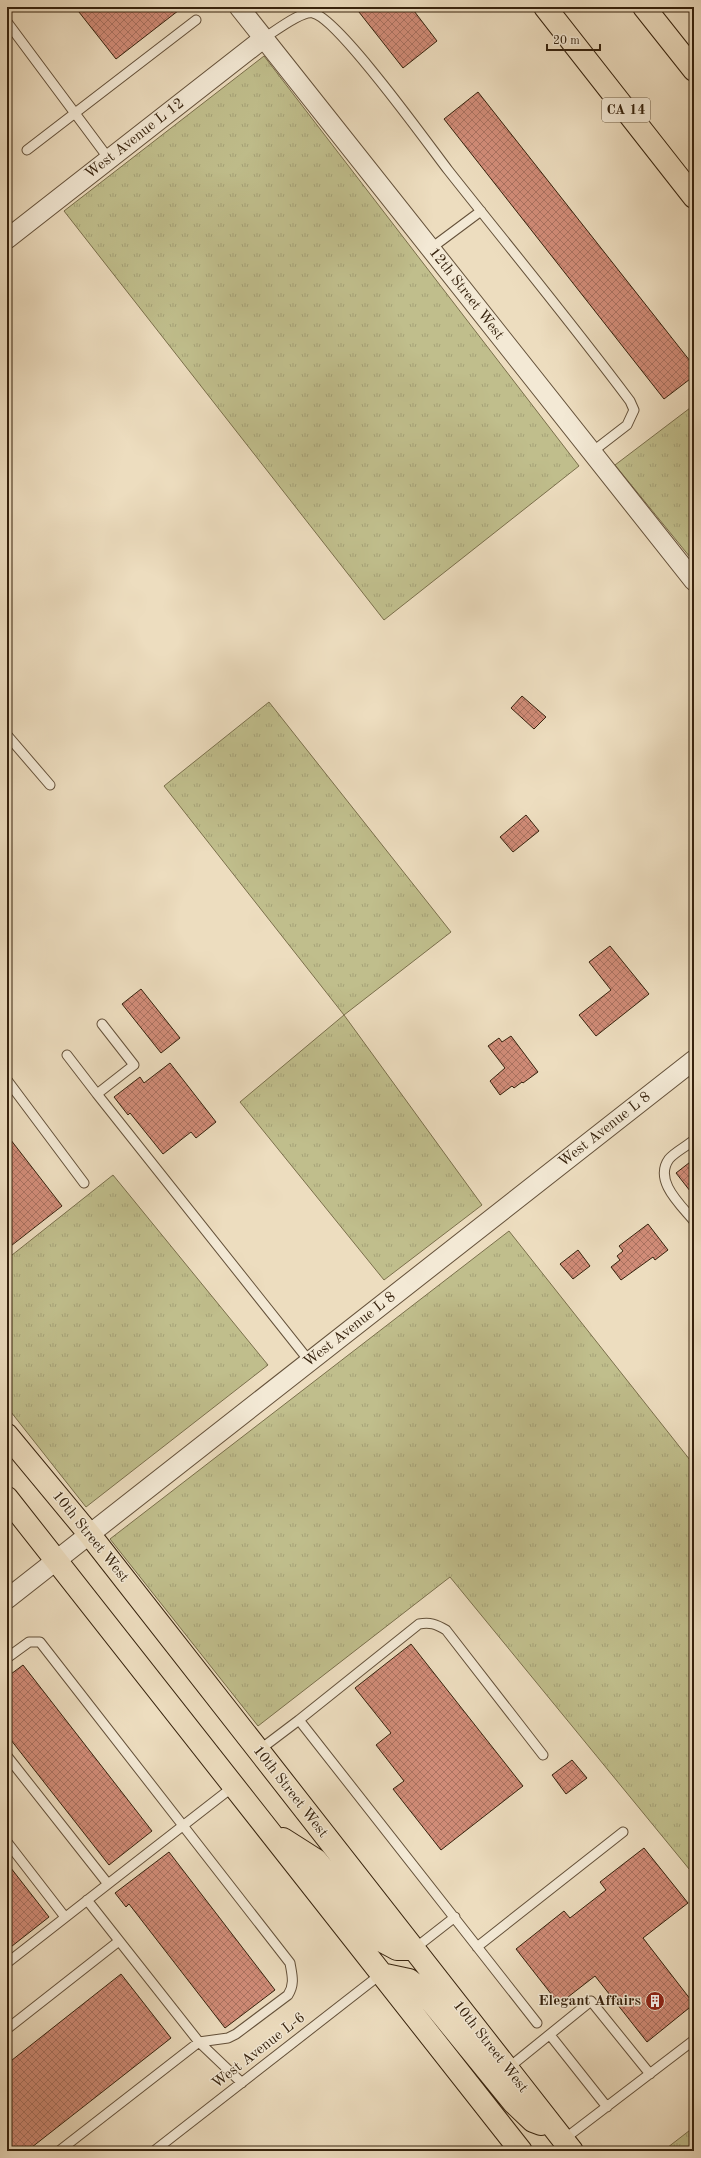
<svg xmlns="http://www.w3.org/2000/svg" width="701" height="2158" font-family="'Old Standard TT',serif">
	<defs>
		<pattern id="grass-tufts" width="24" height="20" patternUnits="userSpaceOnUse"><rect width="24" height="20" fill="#c0be8c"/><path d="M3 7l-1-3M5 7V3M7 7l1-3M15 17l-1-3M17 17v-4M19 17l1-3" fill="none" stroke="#a6a378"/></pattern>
		<pattern id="building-cross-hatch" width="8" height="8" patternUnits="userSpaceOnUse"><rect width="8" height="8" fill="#d18c78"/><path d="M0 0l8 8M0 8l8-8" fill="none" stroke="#aa7261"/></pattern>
	</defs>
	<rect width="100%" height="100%" fill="#edddbf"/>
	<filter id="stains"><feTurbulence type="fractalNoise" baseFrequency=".005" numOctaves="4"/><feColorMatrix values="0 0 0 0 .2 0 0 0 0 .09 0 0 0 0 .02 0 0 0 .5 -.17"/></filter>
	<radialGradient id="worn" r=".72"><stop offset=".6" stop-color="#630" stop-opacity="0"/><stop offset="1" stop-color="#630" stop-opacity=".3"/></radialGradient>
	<path fill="url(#grass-tufts)" stroke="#7b704c" d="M 264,56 L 579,466 L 384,620 L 64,211 Z
		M 694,405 L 694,562 L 615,465 Z
		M 269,702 L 451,932 L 344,1015 L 482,1205 L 384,1280 L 240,1102 L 344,1015 L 164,786 Z
		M 113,1175 L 268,1365 L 86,1507 L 7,1407 L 7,1259 Z
		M 509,1231 L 694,1465 L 694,1875 L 450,1577 L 258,1726 L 110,1539 Z
		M 694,2127 L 694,2151 L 663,2151 Z"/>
	<path fill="url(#building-cross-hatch)" stroke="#36220d" d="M 75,7 L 183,7 L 116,59 Z
		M 355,7 L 411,7 L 437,41 L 403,68 Z
		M 478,92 L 694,366 L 694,376 L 664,399 L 444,119 Z
		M 522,696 L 546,717 L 534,729 L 511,708 Z
		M 526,815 L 539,831 L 513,852 L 500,837 Z
		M 610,946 L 649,994 L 596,1036 L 579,1015 L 611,990 L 589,962 Z
		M 141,989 L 180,1038 L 161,1053 L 122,1004 Z
		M 511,1036 L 538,1072 L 523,1083 L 522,1082 L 514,1088 L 512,1086 L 500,1095 L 490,1081 L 505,1068 L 488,1046 L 499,1038 L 502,1042 Z
		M 170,1063 L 216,1122 L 196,1138 L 191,1132 L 163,1154 L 130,1113 L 128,1115 L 114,1097 L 140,1077 L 144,1083 Z
		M 7,1135 L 62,1206 L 7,1249 Z
		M 694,1159 L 694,1196 L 676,1173 Z
		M 648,1224 L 668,1250 L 655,1260 L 653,1257 L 621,1280 L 611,1267 L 620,1260 L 617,1256 L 623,1251 L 619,1246 Z
		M 578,1250 L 590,1266 L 573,1279 L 560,1264 Z
		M 411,1644 L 523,1786 L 441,1850 L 393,1789 L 404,1781 L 376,1745 L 391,1733 L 355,1688 Z
		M 23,1665 L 152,1831 L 109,1865 L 7,1735 L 7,1677 Z
		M 572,1760 L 587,1778 L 566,1794 L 552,1775 Z
		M 644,1848 L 688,1903 L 643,1938 L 694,2004 L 647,2042 L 595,1976 L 559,2004 L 516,1949 L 564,1911 L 570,1918 L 606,1890 L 600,1882 Z
		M 169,1852 L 275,1990 L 225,2028 L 129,1904 L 126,1907 L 115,1893 Z
		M 7,1863 L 49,1917 L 7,1950 Z
		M 121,1974 L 171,2038 L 27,2151 L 7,2151 L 7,2064 Z"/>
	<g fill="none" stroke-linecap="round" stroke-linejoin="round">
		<g stroke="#64513a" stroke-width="11">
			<path id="service" d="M 7,22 L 109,159
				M 264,38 C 274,32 302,10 313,13 C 338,18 428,144 448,170 C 509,247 571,322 630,401 L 634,410 L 627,425 L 592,452
				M 27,150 L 196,20
				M 430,249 L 481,211
				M 7,735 L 50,785
				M 102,1024 L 134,1065 L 97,1094 L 310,1362
				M 67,1055 L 97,1094
				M 7,1080 L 84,1183
				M 694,1140 C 687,1146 675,1152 669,1159 C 653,1181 682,1206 694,1221
				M 7,1658 L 29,1642 L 40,1642 L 290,1963 C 292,1975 295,1984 288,1995 L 236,2034 L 228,2038 L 199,2042 L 59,2151
				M 299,1720 L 419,1624 C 430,1622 436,1624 446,1630 L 543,1755
				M 258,1751 L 299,1720 L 537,2023
				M 7,1756 L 108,1884 L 234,1786
				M 7,1842 L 65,1917
				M 87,1900 L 199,2042 L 242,2083
				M 477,1947 L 623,1832
				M 414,1949 L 455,1917
				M 7,1963 L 108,1884
				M 7,2029 L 119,1941
				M 550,2035 L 607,2107
				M 507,2069 L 591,2001 L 650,2074
				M 563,2140 L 694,2040
				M 154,2151 L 381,1974"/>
		</g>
		<g stroke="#64513a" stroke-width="21">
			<path id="minor" d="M 239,7 L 694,581
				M 7,239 L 264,38
				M 7,1599 L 694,1060"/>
		</g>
		<g stroke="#36220d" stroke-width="24">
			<path id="primary" d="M 7,1435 L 90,1535 L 572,2151
				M 7,1498 L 521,2151
				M 283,1839 L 316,1860 L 384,1942 L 397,1949 L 414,1949
				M 381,1974 L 409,1980 L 422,1990 L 514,2103 L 533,2121 L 541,2124"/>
		</g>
		<g stroke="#36220d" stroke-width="24">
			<path id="motorway" d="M 545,7 L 694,197
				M 644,7 L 694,70"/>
		</g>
		<use href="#service" stroke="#f3e9d5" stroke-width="9"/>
		<use href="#minor" stroke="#f3e9d5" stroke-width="19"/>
		<use href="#primary" stroke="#edddbf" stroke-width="22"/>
		<use href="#motorway" stroke="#edddbf" stroke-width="22"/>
	</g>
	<defs>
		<g id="building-disc" transform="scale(1)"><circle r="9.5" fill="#8f2418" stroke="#f3e9d5"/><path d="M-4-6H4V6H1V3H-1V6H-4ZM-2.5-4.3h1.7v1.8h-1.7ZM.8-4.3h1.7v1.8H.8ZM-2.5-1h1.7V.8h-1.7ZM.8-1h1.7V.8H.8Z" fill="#fff"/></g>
	</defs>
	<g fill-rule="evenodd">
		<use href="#building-disc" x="655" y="2001"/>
	</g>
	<g text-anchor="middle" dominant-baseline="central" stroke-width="3" stroke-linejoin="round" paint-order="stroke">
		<rect fill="#f3e9d5" stroke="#6f5e49" stroke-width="1" x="602" y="98" width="48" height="24" rx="3"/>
		<g font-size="14" font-weight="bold" fill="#36220d">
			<text x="626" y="110">CA 14</text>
		</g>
		<g font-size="15" fill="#36220d" stroke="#f3e9d5">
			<text transform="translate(135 139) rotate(-38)">West Avenue L 12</text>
			<text transform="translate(466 294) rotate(52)">12th Street West</text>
			<text transform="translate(605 1130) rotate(-38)">West Avenue L 8</text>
			<text transform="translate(350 1330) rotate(-38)">West Avenue L 8</text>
			<text transform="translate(90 1537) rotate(51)">10th Street West</text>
			<text transform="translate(290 1792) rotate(52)">10th Street West</text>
			<text transform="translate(490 2047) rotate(52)">10th Street West</text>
			<text transform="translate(259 2051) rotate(-38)">West Avenue L-6</text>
		</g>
		<g font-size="15" font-weight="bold" fill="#36220d" stroke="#f3e9d5" text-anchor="end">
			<text x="641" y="2001">Elegant Affairs</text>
		</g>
	</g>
	<rect width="701" height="2158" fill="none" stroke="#edddbf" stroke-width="24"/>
	<rect x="8" y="8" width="685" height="2142" fill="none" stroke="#36220d" stroke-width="2"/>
	<rect x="12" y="12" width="677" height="2134" fill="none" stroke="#36220d"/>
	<path d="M547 44v6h53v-6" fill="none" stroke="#36220d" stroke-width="2"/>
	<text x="553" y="44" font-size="12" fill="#36220d" stroke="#f3e9d5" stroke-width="3" paint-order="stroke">20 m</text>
	<rect width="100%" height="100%" filter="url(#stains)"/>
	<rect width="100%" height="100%" fill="url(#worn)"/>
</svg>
